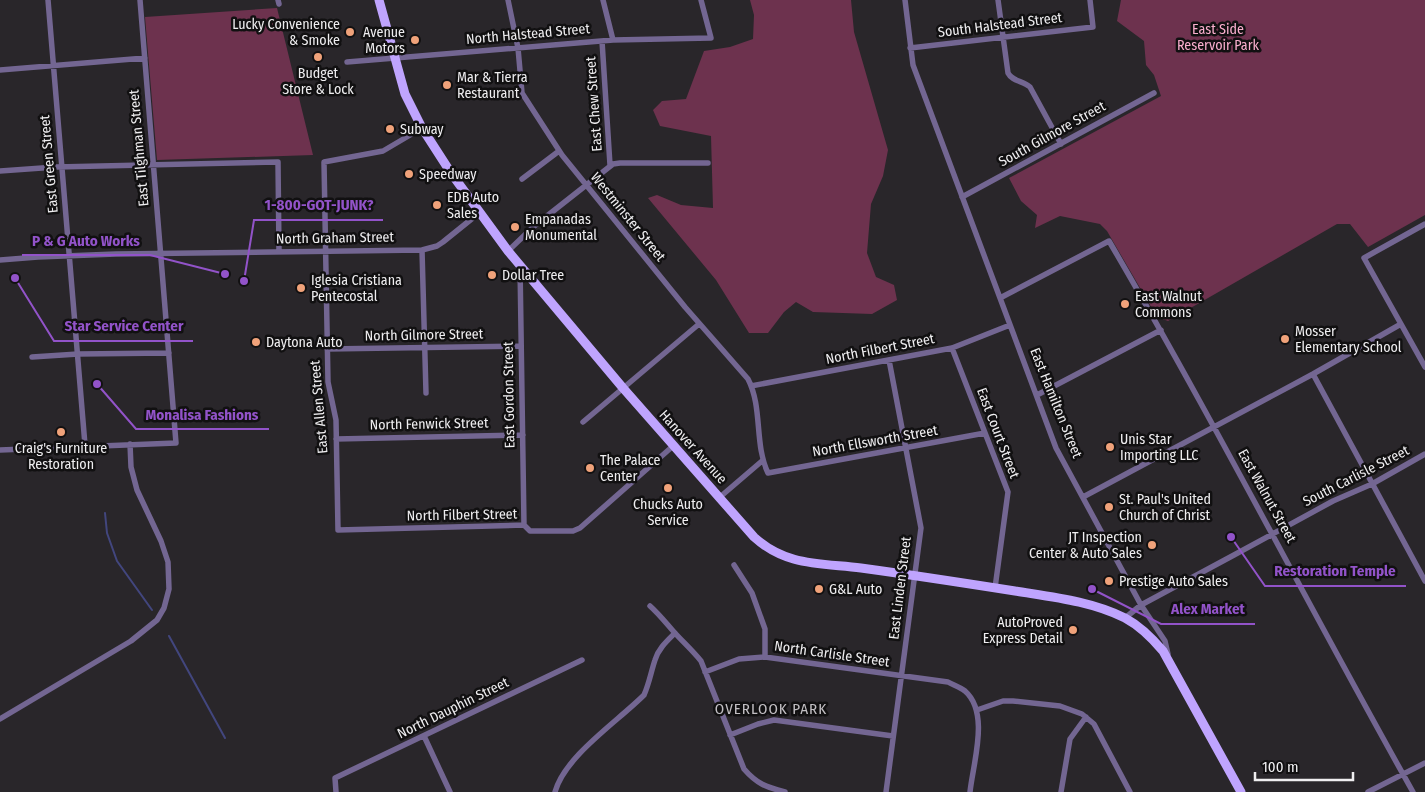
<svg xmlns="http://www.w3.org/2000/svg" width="1425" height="792" font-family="'Fira Sans Condensed',sans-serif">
	<rect width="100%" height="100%" fill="#29262a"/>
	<path fill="#6d324e" d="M 750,0 L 851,0 L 854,32 L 888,150 L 883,176 L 871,204 L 867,253 L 876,277 L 894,285 L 897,300 L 872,314 L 813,312 L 796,302 L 784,312 L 768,333 L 749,333 L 716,280 L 648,198 L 657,195 L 681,205 L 713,208 L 711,136 L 660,126 L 653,110 L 662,101 L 686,99 L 704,51 L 730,47 L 753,39 L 754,15 Z
		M 1121,0 L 1425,0 L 1425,215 L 1368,247 L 1350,224 L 1337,224 L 1168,321 L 1157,317 L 1107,231 L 1100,224 L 1060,216 L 1035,228 L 1037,215 L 1021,201 L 1009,178 L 1161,96 L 1154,75 L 1146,65 L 1144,41 L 1117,21 Z
		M 277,8 L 313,155 L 157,160 L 145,17 Z"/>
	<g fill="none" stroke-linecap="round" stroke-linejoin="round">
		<path stroke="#42467e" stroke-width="2" d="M 105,513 L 107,533 L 117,561 L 152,610
			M 169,636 L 225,738"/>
		<path stroke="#736692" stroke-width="5.5" d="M 48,0 L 85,445
			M 278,0 L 279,4
			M 508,0 L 518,48 L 522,93 L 562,155 L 685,307 L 748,379 C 763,408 754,444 768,473 L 985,433
			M 603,0 L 613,40
			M 905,0 L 913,65 L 1056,448 L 1141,605 L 1165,641 L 1168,654
			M 998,0 L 1008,73 C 1012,81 1023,81 1030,87 L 1061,144
			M 602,41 L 610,165
			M 910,48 L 1093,27 L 1090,0
			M 347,62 L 613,40 L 711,38 L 701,0
			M 0,70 L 145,58
			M 422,128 L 383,151 L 324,162 L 328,382 L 336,420 L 338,530 L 524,525 L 530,531 L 573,531 L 580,528 L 673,446
			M 0,171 L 56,167 L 278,162 L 279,252
			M 522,179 L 559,151
			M 962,197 L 1154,93
			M 1425,224 L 1364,258 L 1425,367
			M 422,250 L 426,393
			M 508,251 L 533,227 L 613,164 L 620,163 L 708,163
			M 0,260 L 38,257 L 116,254 L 422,250 L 437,246 L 443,242 L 479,213
			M 520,265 L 524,525
			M 1000,298 L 1109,241 C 1215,422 1310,609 1413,792
			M 952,348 L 1008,492 L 995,588
			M 327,349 L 521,346
			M 32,357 L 78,354 L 169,353
			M 1313,374 L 1425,581
			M 751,386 L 952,348 L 1010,325
			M 1037,395 L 1161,330
			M 583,422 L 699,324
			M 336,439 L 523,435
			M 0,450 L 176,443 L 140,0
			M 720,497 L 762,461
			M 1083,497 L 1313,374 L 1401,324
			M 734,565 L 752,593 L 765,629 L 765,657
			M 650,606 C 659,614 666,623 674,632 C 684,643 692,650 701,661 L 744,769 C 757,784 766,787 785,792
			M 1125,618 L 1141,605 L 1234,555 L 1333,501 L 1372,484 L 1425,454
			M 705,672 L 739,659 L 765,657 L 948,682 C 953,685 960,687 965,691 C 990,713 973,763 970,792
			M 977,710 L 1003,701 L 1013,701 L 1060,706 L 1082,714 L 1094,724 L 1130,792
			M 0,719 L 131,641 L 157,620 L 164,608 L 169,589 L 168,562 L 161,541 L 137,490 L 131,467 L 130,444
			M 730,735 L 758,724 L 774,720 L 893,736
			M 424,736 L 450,792
			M 336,792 L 335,778 L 582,660
			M 555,792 C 565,756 617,722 644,695 C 649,684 651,672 655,660 C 658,649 667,641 675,633
			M 886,792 L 921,528 L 889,360
			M 1061,792 L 1070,739 L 1086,717
			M 1368,792 L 1425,763"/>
		<path stroke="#bfa4fe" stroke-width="9" d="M 379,0 L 405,94 L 422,128 L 451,173 L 508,251 L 623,388 L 754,537 C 786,566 819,563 861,568 C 912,575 964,583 1015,591 C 1052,597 1091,601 1125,618 C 1140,626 1152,638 1163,651 L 1241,792"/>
	</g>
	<g fill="#f0a27a" stroke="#111011" stroke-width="2">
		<circle cx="350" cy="32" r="5"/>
		<circle cx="415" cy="40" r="5"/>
		<circle cx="318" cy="57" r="5"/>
		<circle cx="447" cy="85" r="5"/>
		<circle cx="390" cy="129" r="5"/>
		<circle cx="409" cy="174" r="5"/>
		<circle cx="437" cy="205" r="5"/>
		<circle cx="515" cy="227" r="5"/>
		<circle cx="492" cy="275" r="5"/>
		<circle cx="301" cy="288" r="5"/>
		<circle cx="1125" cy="304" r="5"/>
		<circle cx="1285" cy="339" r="5"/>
		<circle cx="256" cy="342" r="5"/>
		<circle cx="61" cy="432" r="5"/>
		<circle cx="1110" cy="447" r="5"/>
		<circle cx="590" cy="468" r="5"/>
		<circle cx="668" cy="488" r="5"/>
		<circle cx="1109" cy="507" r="5"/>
		<circle cx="1152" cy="545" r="5"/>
		<circle cx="1109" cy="581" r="5"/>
		<circle cx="819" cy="589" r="5"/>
		<circle cx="1073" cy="630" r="5"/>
	</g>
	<g text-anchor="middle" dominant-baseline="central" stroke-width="5" stroke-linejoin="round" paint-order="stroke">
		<g font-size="14" fill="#efeef0" stroke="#111011" text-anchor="start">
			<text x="340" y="24" text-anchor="end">Lucky Convenience<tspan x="340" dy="16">&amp; Smoke</tspan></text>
			<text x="405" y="32" text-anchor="end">Avenue<tspan x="405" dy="16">Motors</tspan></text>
			<text x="318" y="73" text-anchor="middle">Budget<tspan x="318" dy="16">Store &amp; Lock</tspan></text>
			<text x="457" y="77">Mar &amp; Tierra<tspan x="457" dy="16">Restaurant</tspan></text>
			<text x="400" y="129">Subway</text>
			<text x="419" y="174">Speedway</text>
			<text x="447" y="197">EDB Auto<tspan x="447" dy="16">Sales</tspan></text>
			<text x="525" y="219">Empanadas<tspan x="525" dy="16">Monumental</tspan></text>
			<text x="502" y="275">Dollar Tree</text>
			<text x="311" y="280">Iglesia Cristiana<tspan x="311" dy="16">Pentecostal</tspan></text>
			<text x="1135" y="296">East Walnut<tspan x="1135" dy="16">Commons</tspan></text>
			<text x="1295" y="331">Mosser<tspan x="1295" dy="16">Elementary School</tspan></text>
			<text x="266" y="342">Daytona Auto</text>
			<text x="1120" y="439">Unis Star<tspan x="1120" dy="16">Importing LLC</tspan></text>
			<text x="61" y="448" text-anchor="middle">Craig's Furniture<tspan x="61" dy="16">Restoration</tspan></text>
			<text x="600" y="460">The Palace<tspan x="600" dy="16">Center</tspan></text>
			<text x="1119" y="499">St. Paul's United<tspan x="1119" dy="16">Church of Christ</tspan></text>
			<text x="668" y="504" text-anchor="middle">Chucks Auto<tspan x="668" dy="16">Service</tspan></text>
			<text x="1142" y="537" text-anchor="end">JT Inspection<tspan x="1142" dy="16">Center &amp; Auto Sales</tspan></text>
			<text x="1119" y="581">Prestige Auto Sales</text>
			<text x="829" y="589">G&amp;L Auto</text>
			<text x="1063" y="622" text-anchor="end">AutoProved<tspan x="1063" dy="16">Express Detail</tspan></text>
		</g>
		<g font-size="14" fill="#efeef0" stroke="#111011">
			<text transform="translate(1000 25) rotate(-7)">South Halstead Street</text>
			<text transform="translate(528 34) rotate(-5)">North Halstead Street</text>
			<text transform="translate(594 104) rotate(-94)">East Chew Street</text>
			<text transform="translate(1052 134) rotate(-29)">South Gilmore Street</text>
			<text transform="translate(139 148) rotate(-95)">East Tilghman Street</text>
			<text transform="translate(49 164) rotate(-95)">East Green Street</text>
			<text transform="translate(628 217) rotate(51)">Westminster Street</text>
			<text transform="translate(335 238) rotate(-1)">North Graham Street</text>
			<text transform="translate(424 335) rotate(-1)">North Gilmore Street</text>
			<text transform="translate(880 349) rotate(-11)">North Filbert Street</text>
			<text transform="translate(509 395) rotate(-91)">East Gordon Street</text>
			<text transform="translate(1056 403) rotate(68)">East Hamilton Street</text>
			<text transform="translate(319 407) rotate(-95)">East Allen Street</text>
			<text transform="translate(429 424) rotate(-1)">North Fenwick Street</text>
			<text transform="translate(998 433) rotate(69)">East Court Street</text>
			<text transform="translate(875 441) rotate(-10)">North Ellsworth Street</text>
			<text transform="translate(693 447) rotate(48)">Hanover Avenue</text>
			<text transform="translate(1356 476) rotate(-27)">South Carlisle Street</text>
			<text transform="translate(1267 496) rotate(61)">East Walnut Street</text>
			<text transform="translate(462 515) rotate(-1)">North Filbert Street</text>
			<text transform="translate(900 588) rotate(-83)">East Linden Street</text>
			<text transform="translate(832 654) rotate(8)">North Carlisle Street</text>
			<text transform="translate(453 708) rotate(-26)">North Dauphin Street</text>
		</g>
		<g font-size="14" fill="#faaece" stroke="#111011">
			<text x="1218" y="29">East Side<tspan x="1218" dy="16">Reservoir Park</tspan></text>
		</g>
		<g font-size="15" letter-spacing="1" fill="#c2bfc3" stroke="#111011">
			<text x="771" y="709">OVERLOOK PARK</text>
		</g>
	</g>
	<path fill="none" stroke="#9253c9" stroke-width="2" d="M244 281L254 220H383M225 274L150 255H22M15 278L54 341H193M97 384L136 429H269M1231 537L1265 586H1406M1092 589L1161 624H1255"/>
	<g fill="#9253c9" stroke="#111011" stroke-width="2">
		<circle cx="244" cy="281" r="5"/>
		<circle cx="225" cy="274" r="5"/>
		<circle cx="15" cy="278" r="5"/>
		<circle cx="97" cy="384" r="5"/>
		<circle cx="1231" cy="537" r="5"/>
		<circle cx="1092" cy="589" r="5"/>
	</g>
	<g font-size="15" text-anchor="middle" font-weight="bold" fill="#9253c9" stroke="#111011" stroke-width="5" stroke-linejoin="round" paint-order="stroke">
		<text x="319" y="210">1-800-GOT-JUNK?</text>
		<text x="86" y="246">P &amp; G Auto Works</text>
		<text x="124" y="331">Star Service Center</text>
		<text x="202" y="420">Monalisa Fashions</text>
		<text x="1335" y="576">Restoration Temple</text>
		<text x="1208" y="614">Alex Market</text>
	</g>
	<path d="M1255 772v8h98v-8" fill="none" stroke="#efeef0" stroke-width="2.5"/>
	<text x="1262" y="772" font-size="15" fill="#efeef0" stroke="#111011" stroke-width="4" paint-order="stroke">100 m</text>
</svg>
